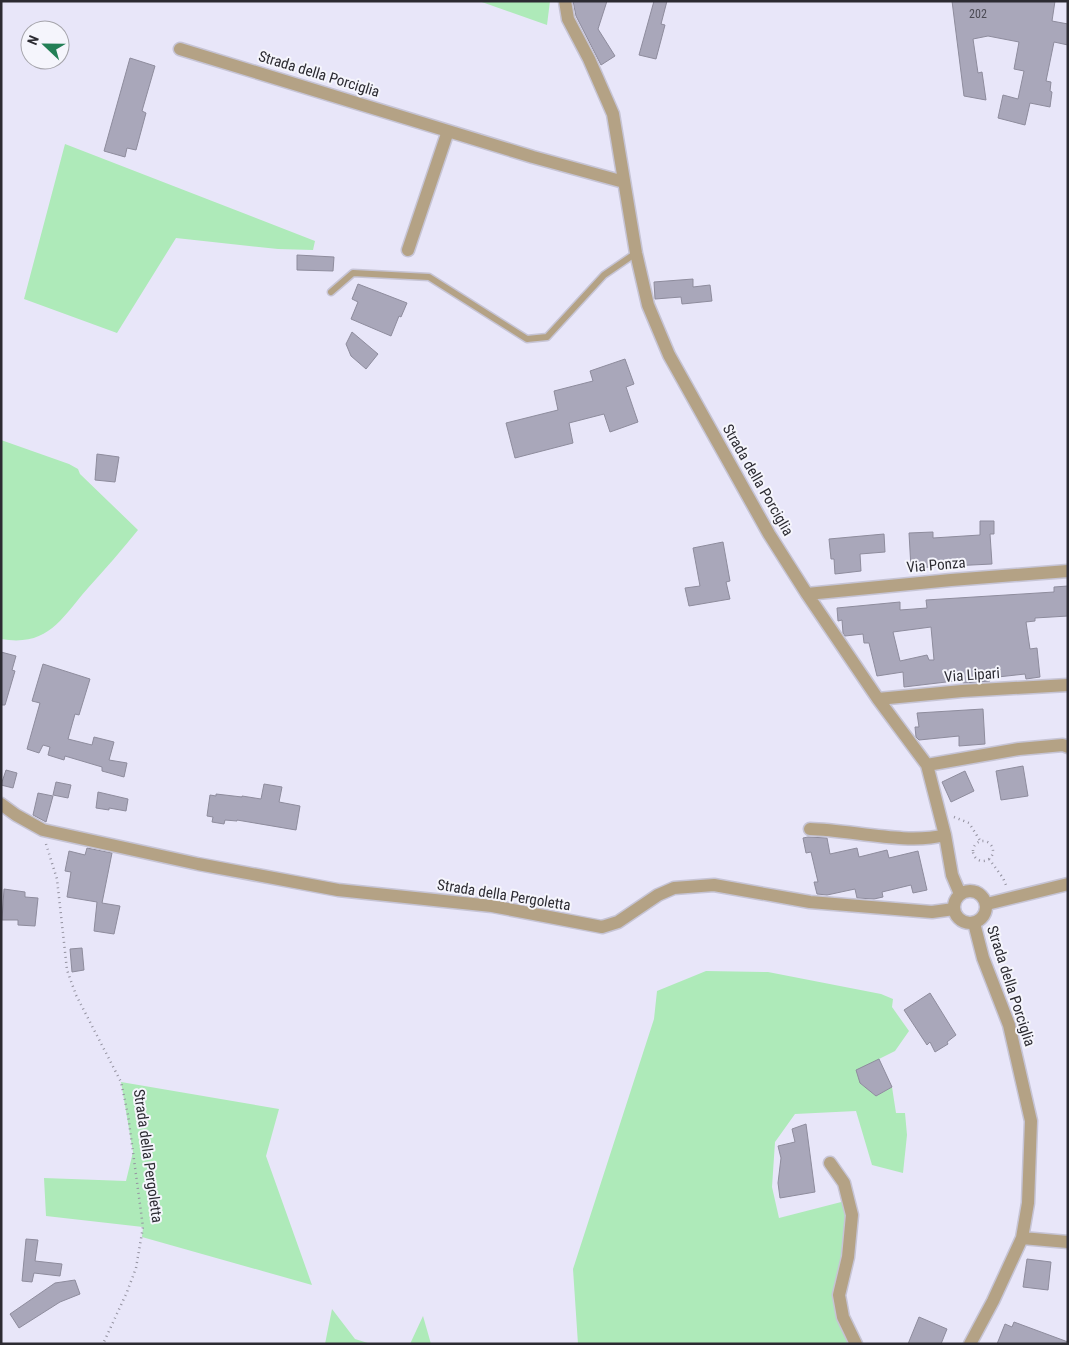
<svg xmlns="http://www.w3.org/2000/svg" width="1069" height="1345" font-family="'Roboto Condensed',sans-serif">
	<rect width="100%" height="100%" fill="#e8e6f9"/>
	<path fill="#aeeab9" d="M 479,1 L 550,1 L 547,25 Z
		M 65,144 L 315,241 L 313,250 L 278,249 L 176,238 L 117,333 L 24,299 Z
		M 1,440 L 69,464 L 78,469 L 80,474 L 138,530 C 122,550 105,569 88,588 C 61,619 48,647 1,639 Z
		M 706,971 L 768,972 L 881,994 L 893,999 L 892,1007 L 909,1031 L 895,1051 L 879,1059 L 860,1083 L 876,1096 L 892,1087 L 896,1113 L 905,1113 L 907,1135 L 903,1173 L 872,1165 L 856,1111 L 795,1114 L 775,1142 L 772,1187 L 779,1218 L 849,1200 L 839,1295 L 856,1344 L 578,1344 L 573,1269 L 654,1019 L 657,991 Z
		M 121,1082 L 279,1109 L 266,1156 L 312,1285 L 142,1237 L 143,1227 L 46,1216 L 44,1178 L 126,1181 L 133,1152 Z
		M 332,1309 L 355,1339 L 371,1344 L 325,1344 Z
		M 423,1316 L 431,1344 L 410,1344 Z"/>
	<path fill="#a9a7ba" stroke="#8e8c9d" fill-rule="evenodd" d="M 573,1 L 607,1 L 598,29 L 615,56 L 601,65 L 576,16 Z
		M 654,1 L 667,1 L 661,24 L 665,25 L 656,59 L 639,55 Z
		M 952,1 L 1055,1 L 1052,21 L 1068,24 L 1068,45 L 1054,42 L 1046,81 L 1051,82 L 1050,91 L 1052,92 L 1050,107 L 1030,103 L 1025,125 L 998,118 L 1003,95 L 1018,99 L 1024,71 L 1014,69 L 1019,42 L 988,36 L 973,39 L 978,73 L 982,72 L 986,100 L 964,96 Z
		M 130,58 L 155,66 L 142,111 L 146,113 L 136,150 L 127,148 L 125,157 L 104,151 Z
		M 297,255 L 334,257 L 333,271 L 297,270 Z
		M 693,279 L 693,287 L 710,285 L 712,301 L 682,304 L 681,297 L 655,299 L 654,282 Z
		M 358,284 L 407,303 L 401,317 L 399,316 L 391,336 L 351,319 L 358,302 L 352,299 Z
		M 352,332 L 378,354 L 366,369 L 351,356 L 346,344 Z
		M 625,359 L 634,384 L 626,387 L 638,422 L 610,432 L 604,414 L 569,423 L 573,443 L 515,458 L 506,423 L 558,410 L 554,391 L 593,381 L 590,371 Z
		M 97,454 L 119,457 L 115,482 L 95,480 Z
		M 980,521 L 994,521 L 994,534 L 990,534 L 992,564 L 911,568 L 909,533 L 933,532 L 933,538 L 980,535 Z
		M 884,534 L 885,552 L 860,554 L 861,571 L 835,574 L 834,559 L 831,559 L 829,539 Z
		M 723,542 L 730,581 L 726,582 L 730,599 L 689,606 L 685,588 L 700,586 L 693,548 Z
		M 1068,586 L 1068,616 L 1035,618 L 1035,621 L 1026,622 L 1030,649 L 1037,648 L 1040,677 L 1026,679 L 1025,674 L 989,678 L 990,681 L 963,683 L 963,680 L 904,687 L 903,672 L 877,676 L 869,643 L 864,643 L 863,634 L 845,636 L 843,633 L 842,620 L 838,621 L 837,608 L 900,602 L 900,610 L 914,609 L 927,608 L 926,600 L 1054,592 L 1054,587 ZM 931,627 L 934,660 L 929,660 L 927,655 L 900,661 L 893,632 Z
		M 1,652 L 16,656 L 12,670 L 15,671 L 5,705 L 1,705 Z
		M 43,664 L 90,679 L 79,715 L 75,714 L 68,739 L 92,745 L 94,737 L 114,742 L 109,760 L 127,763 L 124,777 L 102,771 L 102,767 L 65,756 L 64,760 L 48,755 L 50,747 L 43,745 L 39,753 L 27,749 L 40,703 L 32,701 Z
		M 983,709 L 985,744 L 959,746 L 959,736 L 919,740 L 916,737 L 915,727 L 919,727 L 917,713 Z
		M 1023,766 L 1028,796 L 1001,800 L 996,771 Z
		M 6,770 L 17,773 L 13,788 L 1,785 Z
		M 965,771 L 974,791 L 951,802 L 942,782 Z
		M 56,782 L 71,785 L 68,798 L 53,795 Z
		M 264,784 L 282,787 L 279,802 L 300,806 L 296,830 L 237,820 L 237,821 L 225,820 L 224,824 L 212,822 L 213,817 L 207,816 L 210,795 L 216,796 L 216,794 L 242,797 L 242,796 L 261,799 Z
		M 98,792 L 128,799 L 126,811 L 109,808 L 109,810 L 96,808 Z
		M 38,793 L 53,796 L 46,822 L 33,815 Z
		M 808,837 L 827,838 L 830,854 L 857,848 L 859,857 L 887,850 L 889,858 L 918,851 L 927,890 L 913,893 L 911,885 L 882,892 L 883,897 L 874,899 L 857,898 L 855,889 L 827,895 L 817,894 L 814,882 L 818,882 L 811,852 L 806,853 L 803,838 Z
		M 87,848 L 112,853 L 102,903 L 120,906 L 114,934 L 94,931 L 97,902 L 67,897 L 71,872 L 65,871 L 69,851 L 85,855 Z
		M 4,889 L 25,892 L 25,897 L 38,898 L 35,926 L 18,925 L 18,920 L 2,920 Z
		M 82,948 L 84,970 L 72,972 L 70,949 Z
		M 930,993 L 956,1035 L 947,1042 L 948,1044 L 935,1052 L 930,1042 L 927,1045 L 904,1010 Z
		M 879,1059 L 892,1087 L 876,1096 L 860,1083 L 856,1070 Z
		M 806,1124 L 815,1192 L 780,1198 L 778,1183 L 781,1158 L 778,1146 L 795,1142 L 792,1129 Z
		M 26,1239 L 38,1240 L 35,1261 L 62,1264 L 60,1276 L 34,1273 L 32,1282 L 22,1281 Z
		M 1027,1259 L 1051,1262 L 1048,1290 L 1023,1287 Z
		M 75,1280 L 80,1294 L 60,1302 L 19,1328 L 10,1314 L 55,1283 Z
		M 919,1317 L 947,1329 L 941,1344 L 908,1344 Z
		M 1014,1322 L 1068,1342 L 1068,1344 L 997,1344 L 1005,1324 L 1012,1327 Z"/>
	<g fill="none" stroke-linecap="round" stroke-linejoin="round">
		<g stroke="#c6c4d5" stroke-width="9">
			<path id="lane" d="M 331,292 L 353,273 L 429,277 L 527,339 L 547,337 L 604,275 L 636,253"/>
		</g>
		<g stroke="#c6c4d5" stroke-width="15">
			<path id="street" d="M 565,1 L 568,19 L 589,59 L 613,114 L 636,253 L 648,305 L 669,355 L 769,534 L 807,594 L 878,699 L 927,765 L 945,835 L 952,875 L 960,894
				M 180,49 L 533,157 L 624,182
				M 408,250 L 448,131
				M 807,594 L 951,580 L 1068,571
				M 878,699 L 962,691 L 1068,685
				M 927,765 L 1019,749 L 1063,745 L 1068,747
				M 1,804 L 16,815 L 43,830 L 198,864 L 338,890 L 492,906 L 602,927 L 618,922 L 658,895 L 674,888 L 714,885 L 810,902 L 932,912 L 954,909
				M 810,829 C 852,830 906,845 945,835
				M954 907a16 16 0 1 1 32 0a16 16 0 1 1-32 0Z
				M 987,904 L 1068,884
				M 830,1163 L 844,1183 L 852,1215 L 848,1257 L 839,1295 L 843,1317 L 856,1344
				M 1022,1238 L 1068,1242
				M 970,1344 L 993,1301 L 1022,1238 L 1028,1203 L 1031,1121 L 1009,1025 L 983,958 L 974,923"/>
		</g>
		<path stroke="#9492a0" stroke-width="2.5" stroke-dasharray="1 4" stroke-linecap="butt" d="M 954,817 L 969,823 L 981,842
			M973 851a10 10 0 1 1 20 0a10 10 0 1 1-20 0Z
			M 46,844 L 57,879 L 67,970 L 76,995 L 121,1082 L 128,1115 L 143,1227 L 136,1268 L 127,1292 L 103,1344
			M 989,859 L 1003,878 L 1006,885"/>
		<use href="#lane" stroke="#b4a285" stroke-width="6"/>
		<use href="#street" stroke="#b4a285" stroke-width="12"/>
	</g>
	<g text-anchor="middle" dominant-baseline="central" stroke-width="4" stroke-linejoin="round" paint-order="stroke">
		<g font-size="12" fill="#4b4a54">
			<text x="978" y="14">202</text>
		</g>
		<g font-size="15" fill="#2c2b32" stroke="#f5f5fc">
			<text transform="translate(319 74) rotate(17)">Strada della Porciglia</text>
			<text transform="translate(758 480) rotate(60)">Strada della Porciglia</text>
			<text transform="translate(936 565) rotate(-5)">Via Ponza</text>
			<text transform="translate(972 675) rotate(-4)">Via Lipari</text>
			<text transform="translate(504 895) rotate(9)">Strada della Pergoletta</text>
			<text transform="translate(1011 986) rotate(72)">Strada della Porciglia</text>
			<text transform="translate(148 1156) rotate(82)">Strada della Pergoletta</text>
		</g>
	</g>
	<rect width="1069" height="1345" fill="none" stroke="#2c2b32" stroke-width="5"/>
	<g transform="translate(45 45) rotate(292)"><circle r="24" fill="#f5f5fc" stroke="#a5a4ab"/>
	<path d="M0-4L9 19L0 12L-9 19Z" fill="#237f56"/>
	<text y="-8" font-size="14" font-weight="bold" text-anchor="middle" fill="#2c2b32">N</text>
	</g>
</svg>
